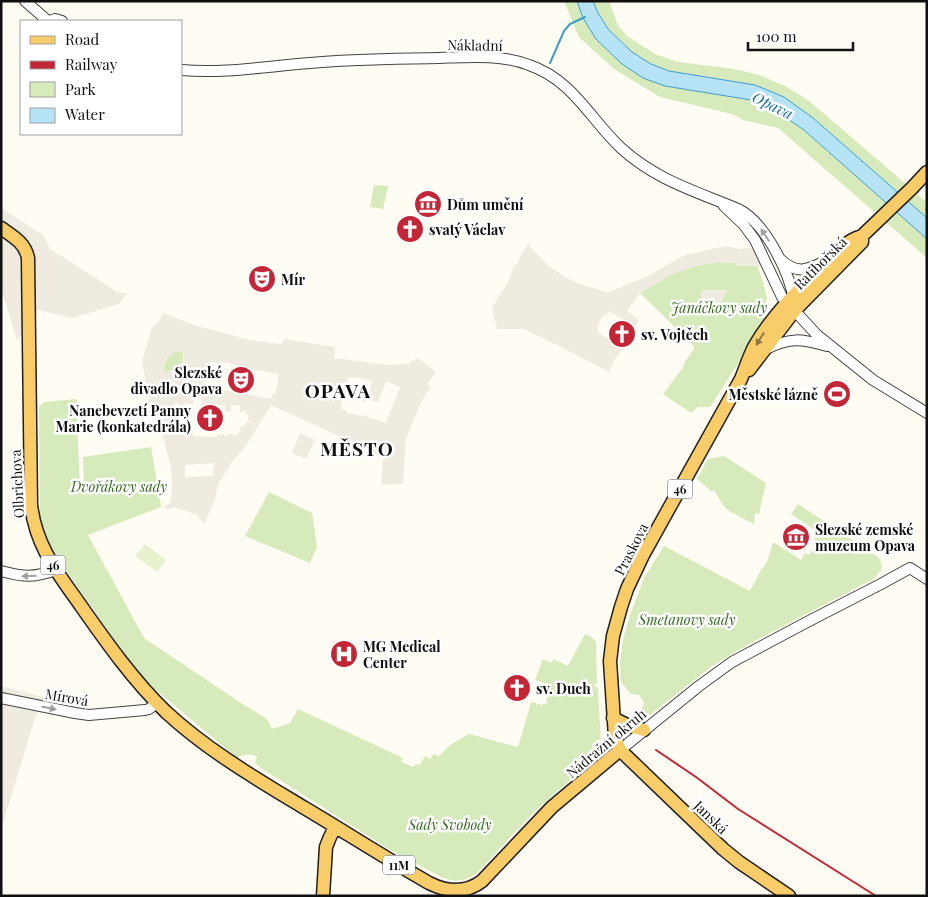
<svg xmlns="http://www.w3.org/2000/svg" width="928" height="897" font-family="'Playfair Display',serif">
	<rect width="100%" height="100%" fill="#fffcf3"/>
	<path fill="#d7eabb" d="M 564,1 L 577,1 L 577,3 L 643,78 L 665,86 L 751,100 L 776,111 L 804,130 L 927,239 L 927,258 L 778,128 L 743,120 L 732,114 L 660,97 L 614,69 L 579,37 Z
		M 593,1 L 609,1 L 618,25 L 627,36 L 655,54 L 678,62 L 735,69 L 759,75 L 785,86 L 808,100 L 899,178 L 927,203 L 927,218 L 813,118 L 784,97 L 669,71 L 651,64 L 632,52 L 608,29 L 597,11 Z
		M 374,185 L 388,186 L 383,209 L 370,207 Z
		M 717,262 L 735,263 L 737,266 L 757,266 L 758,267 L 767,297 L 763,325 L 710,407 L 698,407 L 691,413 L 663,394 L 684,366 L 683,365 L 693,350 L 694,346 L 640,293 L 674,273 L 695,266 Z
		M 174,352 L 181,352 L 183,353 C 186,365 174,370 165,373 C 161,365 167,357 174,352 Z
		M 77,399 L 77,422 L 80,486 L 84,486 L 83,457 L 151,447 L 161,507 L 88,535 L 144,638 L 241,703 L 267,719 L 272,729 L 290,723 L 298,709 L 403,758 L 401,762 L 413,767 L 416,764 L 420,765 L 425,756 L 430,759 L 433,755 L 436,754 L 438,757 L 450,745 L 469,734 L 518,747 L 531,703 L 532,702 L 536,703 L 536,705 L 537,705 L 538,704 L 541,704 L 541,706 L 542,706 L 542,704 L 548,703 L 546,701 L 547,698 L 549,696 L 547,696 L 546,693 L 550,692 L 551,688 L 548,686 L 548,684 L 535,680 L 543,659 L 552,663 L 553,659 L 568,666 L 585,634 L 593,638 L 596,643 L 597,683 L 594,685 L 594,686 L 598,688 L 601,745 L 599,755 L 535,811 L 477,873 C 465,882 454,882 441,877 L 387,848 L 258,766 L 255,762 L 257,757 C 253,753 242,754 237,758 L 155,689 L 131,664 L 53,551 L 45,534 L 40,519 L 39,407 L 44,402 Z
		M 724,456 L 766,483 L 759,514 L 755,513 L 754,524 L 729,511 L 723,505 L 714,490 L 712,492 L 697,479 L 708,459 Z
		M 269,492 L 312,513 L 317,547 L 310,563 L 245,536 Z
		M 798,504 L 878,557 C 885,566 881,570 875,578 L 747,645 L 712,666 L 642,721 L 640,722 L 633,721 L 635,717 L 644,711 L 641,708 L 643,707 L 644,702 L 639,695 L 631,694 L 621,682 L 620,662 L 623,639 L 630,615 L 644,578 L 664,546 L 750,591 L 762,568 L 763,568 L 767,562 L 773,542 L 801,560 L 805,553 L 809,555 L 818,542 L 814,540 L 818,532 L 791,514 Z"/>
	<path fill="#e7f1cd" d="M 145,544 L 166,560 L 157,572 L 135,556 Z"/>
	<path fill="#f0ebe1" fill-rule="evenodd" d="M 1,208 L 43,235 L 50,249 L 96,278 L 118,293 L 127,293 L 119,304 L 72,318 L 38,310 L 17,341 L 1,288 Z
		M 528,244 L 538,255 L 550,267 L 565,277 L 577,283 L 609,293 L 609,292 L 648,276 L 685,255 L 726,246 L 739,249 L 753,248 L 761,266 L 758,267 L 757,266 L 737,266 L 735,263 L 717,262 L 695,266 L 674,273 L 640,293 L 627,311 L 639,320 L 635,327 L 609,311 L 607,315 L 605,314 L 599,322 L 597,328 L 598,329 L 597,332 L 623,348 L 614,361 L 609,372 L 565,349 L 524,329 L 497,329 L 492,308 L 508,282 L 515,264 L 517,265 L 521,255 Z
		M 701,290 L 728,290 L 717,309 L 702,308 Z
		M 163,313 L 197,326 L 250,340 L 281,344 L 284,339 L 335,347 L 334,358 L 386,365 L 407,364 L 418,358 L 436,372 L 427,384 L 430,386 L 429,389 L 420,405 L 406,439 L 403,484 L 381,485 L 383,459 L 341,437 L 271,405 L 245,447 L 232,462 L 217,486 L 216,497 L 204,524 L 196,514 L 173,507 L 167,510 L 164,505 L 167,505 L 170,503 L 170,499 L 173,496 L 171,494 L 172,486 L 171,467 L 158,417 L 152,419 L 142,361 L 152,328 L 160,320 ZM 174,352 L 180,352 L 183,353 L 184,358 L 183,362 L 180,365 L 165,373 L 163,368 L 164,363 L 168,357 ZM 212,362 L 229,363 L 240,367 L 278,374 L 278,381 L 275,395 L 272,394 L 271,399 L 207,387 L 208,385 L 203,384 L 203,378 L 207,363 L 211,363 ZM 349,377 L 356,378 L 356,377 L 372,381 L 368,394 L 358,392 L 361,397 L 355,399 L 365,402 L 366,399 L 378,402 L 386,381 L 400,387 L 386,423 L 362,415 L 361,416 L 353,414 L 347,413 L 347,411 L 341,409 L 343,396 ZM 198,397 L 202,399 L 202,405 L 209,405 L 209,402 L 210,404 L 217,405 L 218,403 L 218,405 L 225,405 L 225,411 L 231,412 L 231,405 L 240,405 L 240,412 L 243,412 L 244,410 L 245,410 L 245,412 L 247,415 L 250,415 L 248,416 L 248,420 L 250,421 L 249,422 L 247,421 L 245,424 L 245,426 L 240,427 L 240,430 L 241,431 L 239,432 L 237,436 L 236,435 L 229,434 L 228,436 L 224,436 L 224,434 L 218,434 L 216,437 L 193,436 L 192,430 L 186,430 L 185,433 L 184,429 L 177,429 L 177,422 L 171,421 L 171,414 L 177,413 L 177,407 L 174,404 L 176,402 L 179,405 L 185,405 L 185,402 L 186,402 L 187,404 L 193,404 L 194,399 ZM 215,463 L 212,476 L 185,477 L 185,465 Z
		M 300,433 L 315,440 L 306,459 L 292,453 Z
		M 1,687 L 6,687 L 47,698 L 40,712 L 37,713 L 31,731 L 1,830 Z"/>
	<path fill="#b7e3f7" stroke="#3e9dce" d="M 577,1 L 593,1 L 597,11 L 608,29 L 632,52 L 651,64 L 669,71 L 755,85 L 784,97 L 813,118 L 927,218 L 927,239 L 804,130 L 776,111 L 751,100 L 665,86 L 643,78 L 622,64 L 596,39 L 583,18 Z"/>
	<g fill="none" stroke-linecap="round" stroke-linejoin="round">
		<path stroke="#3e9dce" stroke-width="2" d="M 550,63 L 564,31 L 570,24 L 585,17"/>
		<g stroke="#434343" stroke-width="12">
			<path id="minor" d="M 25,1 L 48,21
				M 50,21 L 55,19 L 62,21
				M 181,70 C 224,74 268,66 310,63 C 353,59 396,59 439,58 C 468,57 501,54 529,65 C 573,80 590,119 621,148 C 656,180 695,191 738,209 C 765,222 790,273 794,301
				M 724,206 L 743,224 L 755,240 L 782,297 L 817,335 L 873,380 L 927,413
				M 780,259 C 797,275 807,270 826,261
				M 766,349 C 791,337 801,339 827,346
				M 1,571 C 24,577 33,578 56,570
				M 1,698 L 75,713 L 89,715 L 145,710 L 149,709 L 157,703
				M 620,750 L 699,686 L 732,662 L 809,621 L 881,584 L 910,568 L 927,579"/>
		</g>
		<g stroke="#212121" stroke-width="15">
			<path id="major" d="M 1,228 C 14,237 25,243 28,258 L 31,505 C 36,547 58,573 81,606 C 107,643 133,680 166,712 C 207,750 255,778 303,807 C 345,832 387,859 429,883 C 447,892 465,894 482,881 L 552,807 L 620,750
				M 749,370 L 795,310 L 862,242 L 862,236
				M 613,718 L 627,725 L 644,730
				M 323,896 L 326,847 L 330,837 L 335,827
				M 789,896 L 739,862 L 723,849 L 620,750 L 615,737 L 610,661 L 613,636 L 621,607 L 627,589 L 643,555 L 741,379 C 745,369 749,357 754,347 C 772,316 797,291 823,266 C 834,254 847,240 862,236 L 912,188 L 927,172"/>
		</g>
		<use href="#minor" stroke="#fff" stroke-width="10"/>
		<use href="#major" stroke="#f8cd69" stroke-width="12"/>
		<path stroke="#c22637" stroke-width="2" d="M 656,750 L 696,777 L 738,809 L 876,896"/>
	</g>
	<defs><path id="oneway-solid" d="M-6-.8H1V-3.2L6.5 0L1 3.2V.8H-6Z" transform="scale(1.25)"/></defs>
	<g fill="#9f9f9f">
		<use href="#oneway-solid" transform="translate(765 235) rotate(-124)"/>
		<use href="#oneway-solid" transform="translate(29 576) rotate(178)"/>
		<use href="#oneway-solid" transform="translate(49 708) rotate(12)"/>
	</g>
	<use fill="#907841" href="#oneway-solid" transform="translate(760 339) rotate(122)"/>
	<defs>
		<g id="museum-disc" transform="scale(1.4375)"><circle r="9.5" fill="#c22637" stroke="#fff"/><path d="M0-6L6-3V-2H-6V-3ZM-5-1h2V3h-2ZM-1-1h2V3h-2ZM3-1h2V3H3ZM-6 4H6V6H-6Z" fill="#fff"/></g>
		<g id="church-disc" transform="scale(1.4375)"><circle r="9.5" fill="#c22637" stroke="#fff"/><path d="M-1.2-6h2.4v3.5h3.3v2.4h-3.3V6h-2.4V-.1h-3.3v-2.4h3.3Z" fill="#fff"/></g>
		<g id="theatre-disc" transform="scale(1.4375)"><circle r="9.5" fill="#c22637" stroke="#fff"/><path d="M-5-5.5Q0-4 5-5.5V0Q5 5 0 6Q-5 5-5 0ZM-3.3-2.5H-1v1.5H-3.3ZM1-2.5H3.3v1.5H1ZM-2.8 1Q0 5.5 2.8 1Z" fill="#fff"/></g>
		<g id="stadium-disc" transform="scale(1.4375)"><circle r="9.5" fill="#c22637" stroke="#fff"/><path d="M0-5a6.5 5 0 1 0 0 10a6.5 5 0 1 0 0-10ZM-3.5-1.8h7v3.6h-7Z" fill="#fff"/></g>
		<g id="hospital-disc" transform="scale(1.4375)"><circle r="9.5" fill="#c22637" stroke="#fff"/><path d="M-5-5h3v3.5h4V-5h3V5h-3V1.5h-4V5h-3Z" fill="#fff"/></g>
	</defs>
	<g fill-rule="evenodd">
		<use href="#museum-disc" x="428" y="204"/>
		<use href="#church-disc" x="410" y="229"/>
		<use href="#theatre-disc" x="262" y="279"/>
		<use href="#church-disc" x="622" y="334"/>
		<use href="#theatre-disc" x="241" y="380"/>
		<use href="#stadium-disc" x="837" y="394"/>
		<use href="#church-disc" x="210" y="418"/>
		<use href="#museum-disc" x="796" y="537"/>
		<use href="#hospital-disc" x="344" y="654"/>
		<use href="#church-disc" x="517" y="688"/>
	</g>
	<g text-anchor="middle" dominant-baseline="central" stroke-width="5" stroke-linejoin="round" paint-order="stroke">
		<g fill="#fff" stroke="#585858" stroke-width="1">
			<rect x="667.5" y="479.5" width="25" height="19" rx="4"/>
			<rect x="40.5" y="555.5" width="25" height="19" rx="4"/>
			<rect x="383" y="855.5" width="32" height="19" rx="4"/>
		</g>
		<g font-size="12" font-weight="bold" fill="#101010">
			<text x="680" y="489">46</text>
			<text x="53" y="565">46</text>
			<text x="399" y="865">11M</text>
		</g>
		<g font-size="14" fill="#101010" stroke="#fff">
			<text transform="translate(475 45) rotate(1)">Nákladní</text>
			<text transform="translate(820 263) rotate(-45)">Ratibořská</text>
			<text transform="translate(17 484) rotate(-93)">Olbrichova</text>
			<text transform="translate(631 549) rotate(-63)">Praskova</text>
			<text transform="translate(67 697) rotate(10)">Mírová</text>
			<text transform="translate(606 743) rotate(-40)">Nádražní okruh</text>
			<text transform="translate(711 817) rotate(44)">Janská</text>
		</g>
		<g font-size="14" font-weight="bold" fill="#101010" stroke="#fff" text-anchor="start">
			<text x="447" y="204">Dům umění</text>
			<text x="429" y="229">svatý Václav</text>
			<text x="281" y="279">Mír</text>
			<text x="641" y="334">sv. Vojtěch</text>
			<text x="222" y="372" text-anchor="end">Slezské<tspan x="222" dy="16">divadlo Opava</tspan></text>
			<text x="818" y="394" text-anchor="end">Městské lázně</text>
			<text x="191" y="410" text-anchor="end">Nanebevzetí Panny<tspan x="191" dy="16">Marie (konkatedrála)</tspan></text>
			<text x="815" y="529">Slezské zemské<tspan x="815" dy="16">muzeum Opava</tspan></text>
			<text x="363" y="646">MG Medical<tspan x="363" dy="16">Center</tspan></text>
			<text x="536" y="688">sv. Duch</text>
		</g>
		<g font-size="14" font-style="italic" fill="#33691f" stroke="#fff">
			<text x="719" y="307">Janáčkovy sady</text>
			<text x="119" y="486">Dvořákovy sady</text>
			<text x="687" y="619">Smetanovy sady</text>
			<text x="450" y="824">Sady Svobody</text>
		</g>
		<g font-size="15" font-style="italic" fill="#176fa4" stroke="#fff">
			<text transform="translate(773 105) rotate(26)">Opava</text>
		</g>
		<g font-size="19" font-weight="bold" letter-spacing="1" fill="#101010" stroke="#fff">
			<text x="338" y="390">OPAVA</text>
			<text x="357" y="448">MĚSTO</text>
		</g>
	</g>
	<rect width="928" height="897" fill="none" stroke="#101010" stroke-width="5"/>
	<rect x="20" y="20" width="162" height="115" fill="#ffffff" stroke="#9f9f9f"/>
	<rect x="30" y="36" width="25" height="8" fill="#f8cd69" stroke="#9f9f9f"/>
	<text x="65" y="45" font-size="15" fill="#101010">Road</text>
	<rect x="30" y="61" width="25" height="8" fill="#c22637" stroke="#9f9f9f"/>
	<text x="65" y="70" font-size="15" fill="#101010">Railway</text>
	<rect x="30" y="82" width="25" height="15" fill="#d7eabb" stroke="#9f9f9f"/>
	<text x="65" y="95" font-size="15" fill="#101010">Park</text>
	<rect x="30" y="108" width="25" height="15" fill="#b7e3f7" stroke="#9f9f9f"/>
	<text x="65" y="120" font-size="15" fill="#101010">Water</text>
	<path d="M748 42v8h105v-8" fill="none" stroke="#101010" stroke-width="2.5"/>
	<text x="756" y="42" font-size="15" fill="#101010" stroke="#ffffff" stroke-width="4" paint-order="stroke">100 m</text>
</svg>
